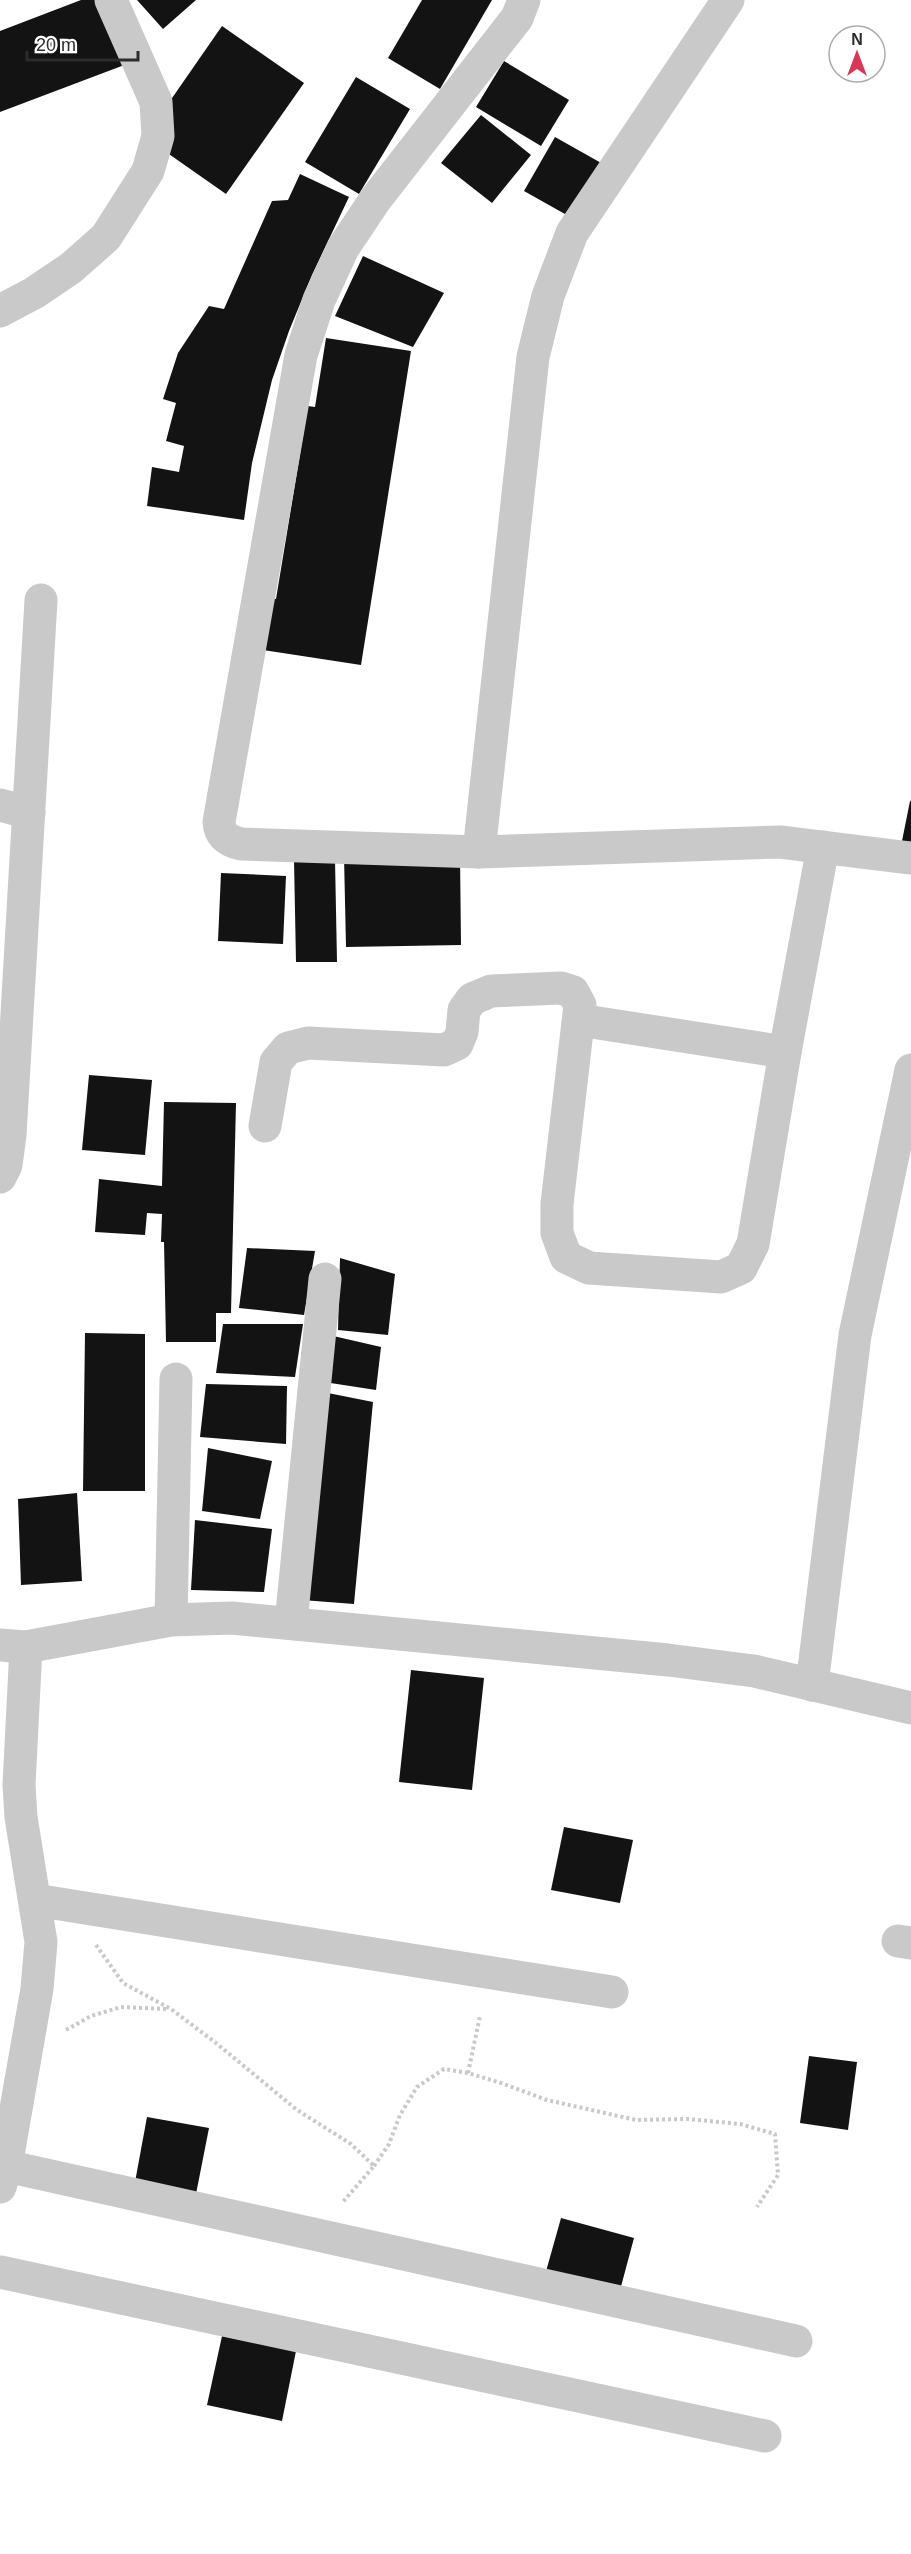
<svg xmlns="http://www.w3.org/2000/svg" width="911" height="2554" font-family="Arial,sans-serif">
<rect width="100%" height="100%" fill="#fff"/>
<g fill="#131313">
<polygon points="81,0 103,0 127,64 0,112 0,31"/>
<polygon points="137,0 196,0 163,29"/>
<polygon points="422,0 492,0 440,89 388,58"/>
<polygon points="222,26 304,83 226,194 166,152 170,101"/>
<polygon points="504,61 569,100 541,146 476,107"/>
<polygon points="356,77 410,109 359,194 305,162"/>
<polygon points="481,115 531,155 492,203 441,163"/>
<polygon points="555,137 603,164 572,218 524,191"/>
<polygon points="300,174 349,197 312,275 289,331 272,380 252,463 244,520 147,506 152,467 179,472 184,446 166,441 176,403 163,399 178,353 209,306 224,309 272,201 288,200"/>
<polygon points="363,256 444,293 413,347 335,316"/>
<polygon points="326,338 411,351 361,665 263,650 271,598 276,599 308,406 315,407"/>
<polygon points="910,801 911,801 911,842 902,841"/>
<polygon points="460,855 461,945 346,947 344,856"/>
<polygon points="294,860 335,860 337,962 296,962"/>
<polygon points="221,873 286,876 283,944 218,941"/>
<polygon points="89,1075 152,1080 145,1155 82,1150"/>
<polygon points="164,1102 236,1103 231,1313 216,1313 216,1342 166,1342 164,1242 161,1242 162,1214 147,1213 145,1235 95,1232 99,1179 162,1186"/>
<polygon points="247,1248 315,1251 304,1315 239,1308"/>
<polygon points="340,1258 395,1274 388,1335 338,1330"/>
<polygon points="223,1324 303,1324 295,1377 216,1373"/>
<polygon points="85,1333 145,1334 145,1491 83,1491"/>
<polygon points="329,1335 381,1347 376,1390 324,1382"/>
<polygon points="206,1384 287,1386 286,1444 200,1437"/>
<polygon points="323,1392 373,1402 354,1604 302,1600"/>
<polygon points="208,1448 272,1461 260,1519 202,1511"/>
<polygon points="77,1493 82,1581 21,1585 18,1499"/>
<polygon points="195,1520 272,1529 264,1592 191,1590"/>
<polygon points="411,1670 484,1678 472,1790 399,1782"/>
<polygon points="564,1827 633,1840 620,1903 551,1890"/>
<polygon points="809,2056 857,2062 848,2130 800,2123"/>
<polygon points="147,2117 209,2128 196,2194 135,2182"/>
<polygon points="561,2218 634,2238 619,2294 545,2275"/>
<polygon points="222,2336 296,2351 282,2421 207,2405"/>
</g>
<g fill="none" stroke-linecap="round" stroke-linejoin="round">
<g stroke="#c9c9c9" stroke-width="4" stroke-dasharray="3 3" stroke-linecap="butt">
<polyline points="96,1945 123,1983 171,2009 216,2043 297,2110 351,2144 374,2166 342,2203"/>
<polyline points="66,2030 91,2016 121,2007 168,2009"/>
<polyline points="468,2073 480,2016"/>
<polyline points="374,2166 389,2144 400,2115 417,2087 444,2069 468,2073 501,2083 547,2100 636,2120 688,2119 740,2124 775,2134 778,2175 757,2207"/>
</g>
<g stroke="#c9c9c9" stroke-width="33">
<path d="M524,0l-7,18 -142,182 -32,48 -24,52 -18,55 -82,467c1,14 9,19 22,22l238,8 301,-10 131,16"/>
<polyline points="0,311 34,293 71,268 106,237 148,171 158,136 156,102 111,0"/>
<polyline points="0,805 29,813"/>
<polyline points="479,852 533,357 548,296 572,233 728,0"/>
<polyline points="579,1020 785,1052"/>
<polyline points="265,1126 276,1062 288,1048 308,1043 444,1050 457,1044 462,1032 464,1010 472,999 491,991 561,988 573,992 580,1005 557,1204 557,1233 566,1257 589,1268 721,1277 741,1268 753,1244 785,1052 823,847"/>
<polyline points="0,1177 6,1165 10,1135 41,600"/>
<polyline points="171,1620 176,1379"/>
<polyline points="291,1623 325,1279"/>
<polyline points="0,1645 26,1647 171,1620 232,1618 668,1660 754,1671 911,1708"/>
<polyline points="812,1685 855,1335 911,1070"/>
<polyline points="35,1900 612,1992"/>
<polyline points="898,1941 911,1943"/>
<polyline points="6,2166 796,2341"/>
<polyline points="0,2187 6,2166 37,1989 41,1942 21,1817 19,1785 26,1647"/>
<polyline points="0,2272 765,2436"/>
</g>
</g>
<g transform="translate(857 54)"><circle r="28" fill="#ffffff" stroke="#ababab" stroke-width="1.5"/>
<path d="M0-4.5L10 22L0 15L-10 22Z" fill="#da3657"/>
<text y="-9" font-size="16" font-weight="bold" text-anchor="middle" fill="#2c2c2c">N</text>
</g>
<path d="M27 51v9h111v-9" fill="none" stroke="#2c2c2c" stroke-width="3"/>
<text x="36" y="51" font-size="18" fill="#2c2c2c" stroke="#ffffff" stroke-width="4.5" paint-order="stroke">20 m</text>
</svg>
